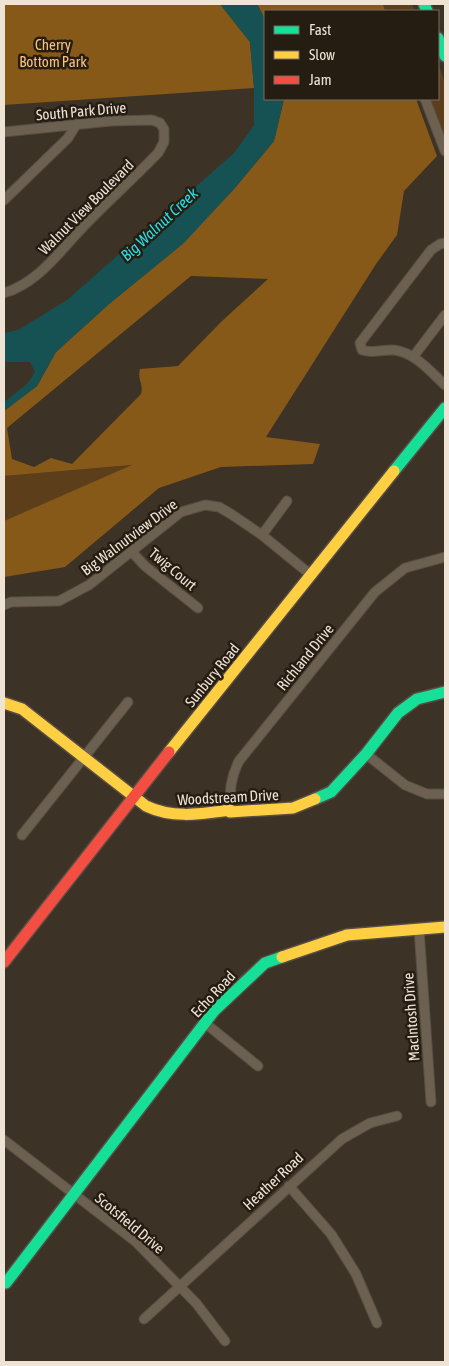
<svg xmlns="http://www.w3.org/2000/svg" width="449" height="1366" font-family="'Asap Condensed',sans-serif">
<rect width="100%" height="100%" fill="#3c3225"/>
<g fill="#5c3f1a">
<polygon points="383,4 412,4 415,11 385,11"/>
<polygon points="438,64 445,82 445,138 429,99 438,99"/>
<polygon points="134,465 4,521 4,476"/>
</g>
<g fill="#865918" fill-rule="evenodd">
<polygon points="4,4 220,4 250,42 254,88 4,105"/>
<polygon points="257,4 383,4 385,11 265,11 265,19"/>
<path d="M284,99h132l21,57 -33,35 -7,44 -21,29 -110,173 54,7 -7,20 -92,3 -62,21 -94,79 -61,10v-56l128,-56 -128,11v-65l33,-25 19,-34 53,-48 66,-54 59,-61 40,-48zM191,276l77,3 -46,42 -44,45 -38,3c-3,12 4,14 1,25l-69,70 -21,-6 -17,9 -22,-8 -5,-31z"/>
</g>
<polygon fill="#165254" points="220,4 257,4 265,19 265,99 284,99 274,141 234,189 184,243 109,304 56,352 37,386 4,411 4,402 27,384 35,372 30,362 4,362 4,333 18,330 67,300 234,153 254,125 254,88 250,42"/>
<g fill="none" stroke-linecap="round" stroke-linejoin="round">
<g stroke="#574d43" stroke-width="11">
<g id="street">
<polyline points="425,99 445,151"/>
<path d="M4,132l107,-11 41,-1 8,3 4,6v13l-6,11c-23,24 -48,46 -71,70 -25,25 -48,60 -83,70"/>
<polyline points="4,200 68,138 76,125"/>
<path d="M445,243l-5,1 -9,6 -71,93 2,7c10,4 21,-1 32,0 20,2 37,22 51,35"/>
<polyline points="413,357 445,315"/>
<polyline points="262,535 287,501"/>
<polyline points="131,551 145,566 198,608"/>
<polyline points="4,605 11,602 59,601 89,585 181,512 205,505 219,507 231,514 262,535 311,575"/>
<polyline points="366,754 405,785 427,794 445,794"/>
<path d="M230,810c0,-19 0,-31 9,-49l136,-169 30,-24 40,-11"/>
<polyline points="22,835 128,702"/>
<polyline points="419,929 431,1102"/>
<polyline points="205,1023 258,1066"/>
<polyline points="4,1140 136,1242 196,1303 225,1341"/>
<polyline points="289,1186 331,1234 356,1274 377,1323"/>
<polyline points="144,1319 342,1139 370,1123 397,1116"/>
</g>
</g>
<g stroke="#574d43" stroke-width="14">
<g id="fast">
<polyline points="424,4 427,11"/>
<polyline points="438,38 445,56"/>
<polyline points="394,471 445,408"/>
<polyline points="315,799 331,792 366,754 398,713 417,699 445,692"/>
<polyline points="6,1283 214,1011 265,963 282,957"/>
</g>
</g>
<g stroke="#574d43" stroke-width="14">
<g id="slow">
<path d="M4,703l18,6 124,97c27,13 55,8 84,4v2l63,-4 22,-9"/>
<polyline points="169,752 394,471"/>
<polyline points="282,957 347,935 445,927"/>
</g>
</g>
<g stroke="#574d43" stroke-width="14">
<polyline id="jam" points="4,962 169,752"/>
</g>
<use href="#street" stroke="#6c6051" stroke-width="9"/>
<use href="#fast" stroke="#16e098" stroke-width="11"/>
<use href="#slow" stroke="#ffcf43" stroke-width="11"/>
<use href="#jam" stroke="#f24e42" stroke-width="11"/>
</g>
<g text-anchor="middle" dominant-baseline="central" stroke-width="5" stroke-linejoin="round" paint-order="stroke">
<g font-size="15" fill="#fac07c" stroke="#261d12">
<text x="53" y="44">Cherry<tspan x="53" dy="17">Bottom Park</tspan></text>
</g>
<g font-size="15" fill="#efe3d5" stroke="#261d12">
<text transform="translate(81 111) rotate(-5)">South Park Drive</text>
<text transform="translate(86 207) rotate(-45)">Walnut View Boulevard</text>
<text transform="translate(129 537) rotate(-37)">Big Walnutview Drive</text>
<text transform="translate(173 569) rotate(40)">Twig Court</text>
<text transform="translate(305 657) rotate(-51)">Richland Drive</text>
<text transform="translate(212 675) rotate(-51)">Sunbury Road</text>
<text transform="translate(228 797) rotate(-3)">Woodstream Drive</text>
<text transform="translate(213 994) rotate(-47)">Echo Road</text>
<text transform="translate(411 1017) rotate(-94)">MacIntosh Drive</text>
<text transform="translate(273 1181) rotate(-43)">Heather Road</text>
<text transform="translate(130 1223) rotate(40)">Scotsfield Drive</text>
</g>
<g font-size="16" font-style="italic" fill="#23e0e9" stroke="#261d12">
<text transform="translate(159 224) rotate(-43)">Big Walnut Creek</text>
</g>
</g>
<rect width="449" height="1366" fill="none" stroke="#efe3d5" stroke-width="10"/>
<rect x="264" y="10" width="175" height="90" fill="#261d12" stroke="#766c60"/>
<rect x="274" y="26" width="25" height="8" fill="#16e098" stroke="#766c60"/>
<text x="309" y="35" font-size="15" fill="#efe3d5">Fast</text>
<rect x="274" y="51" width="25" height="8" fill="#ffcf43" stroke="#766c60"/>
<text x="309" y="60" font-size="15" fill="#efe3d5">Slow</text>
<rect x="274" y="76" width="25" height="8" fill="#f24e42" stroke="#766c60"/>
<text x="309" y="85" font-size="15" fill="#efe3d5">Jam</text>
</svg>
